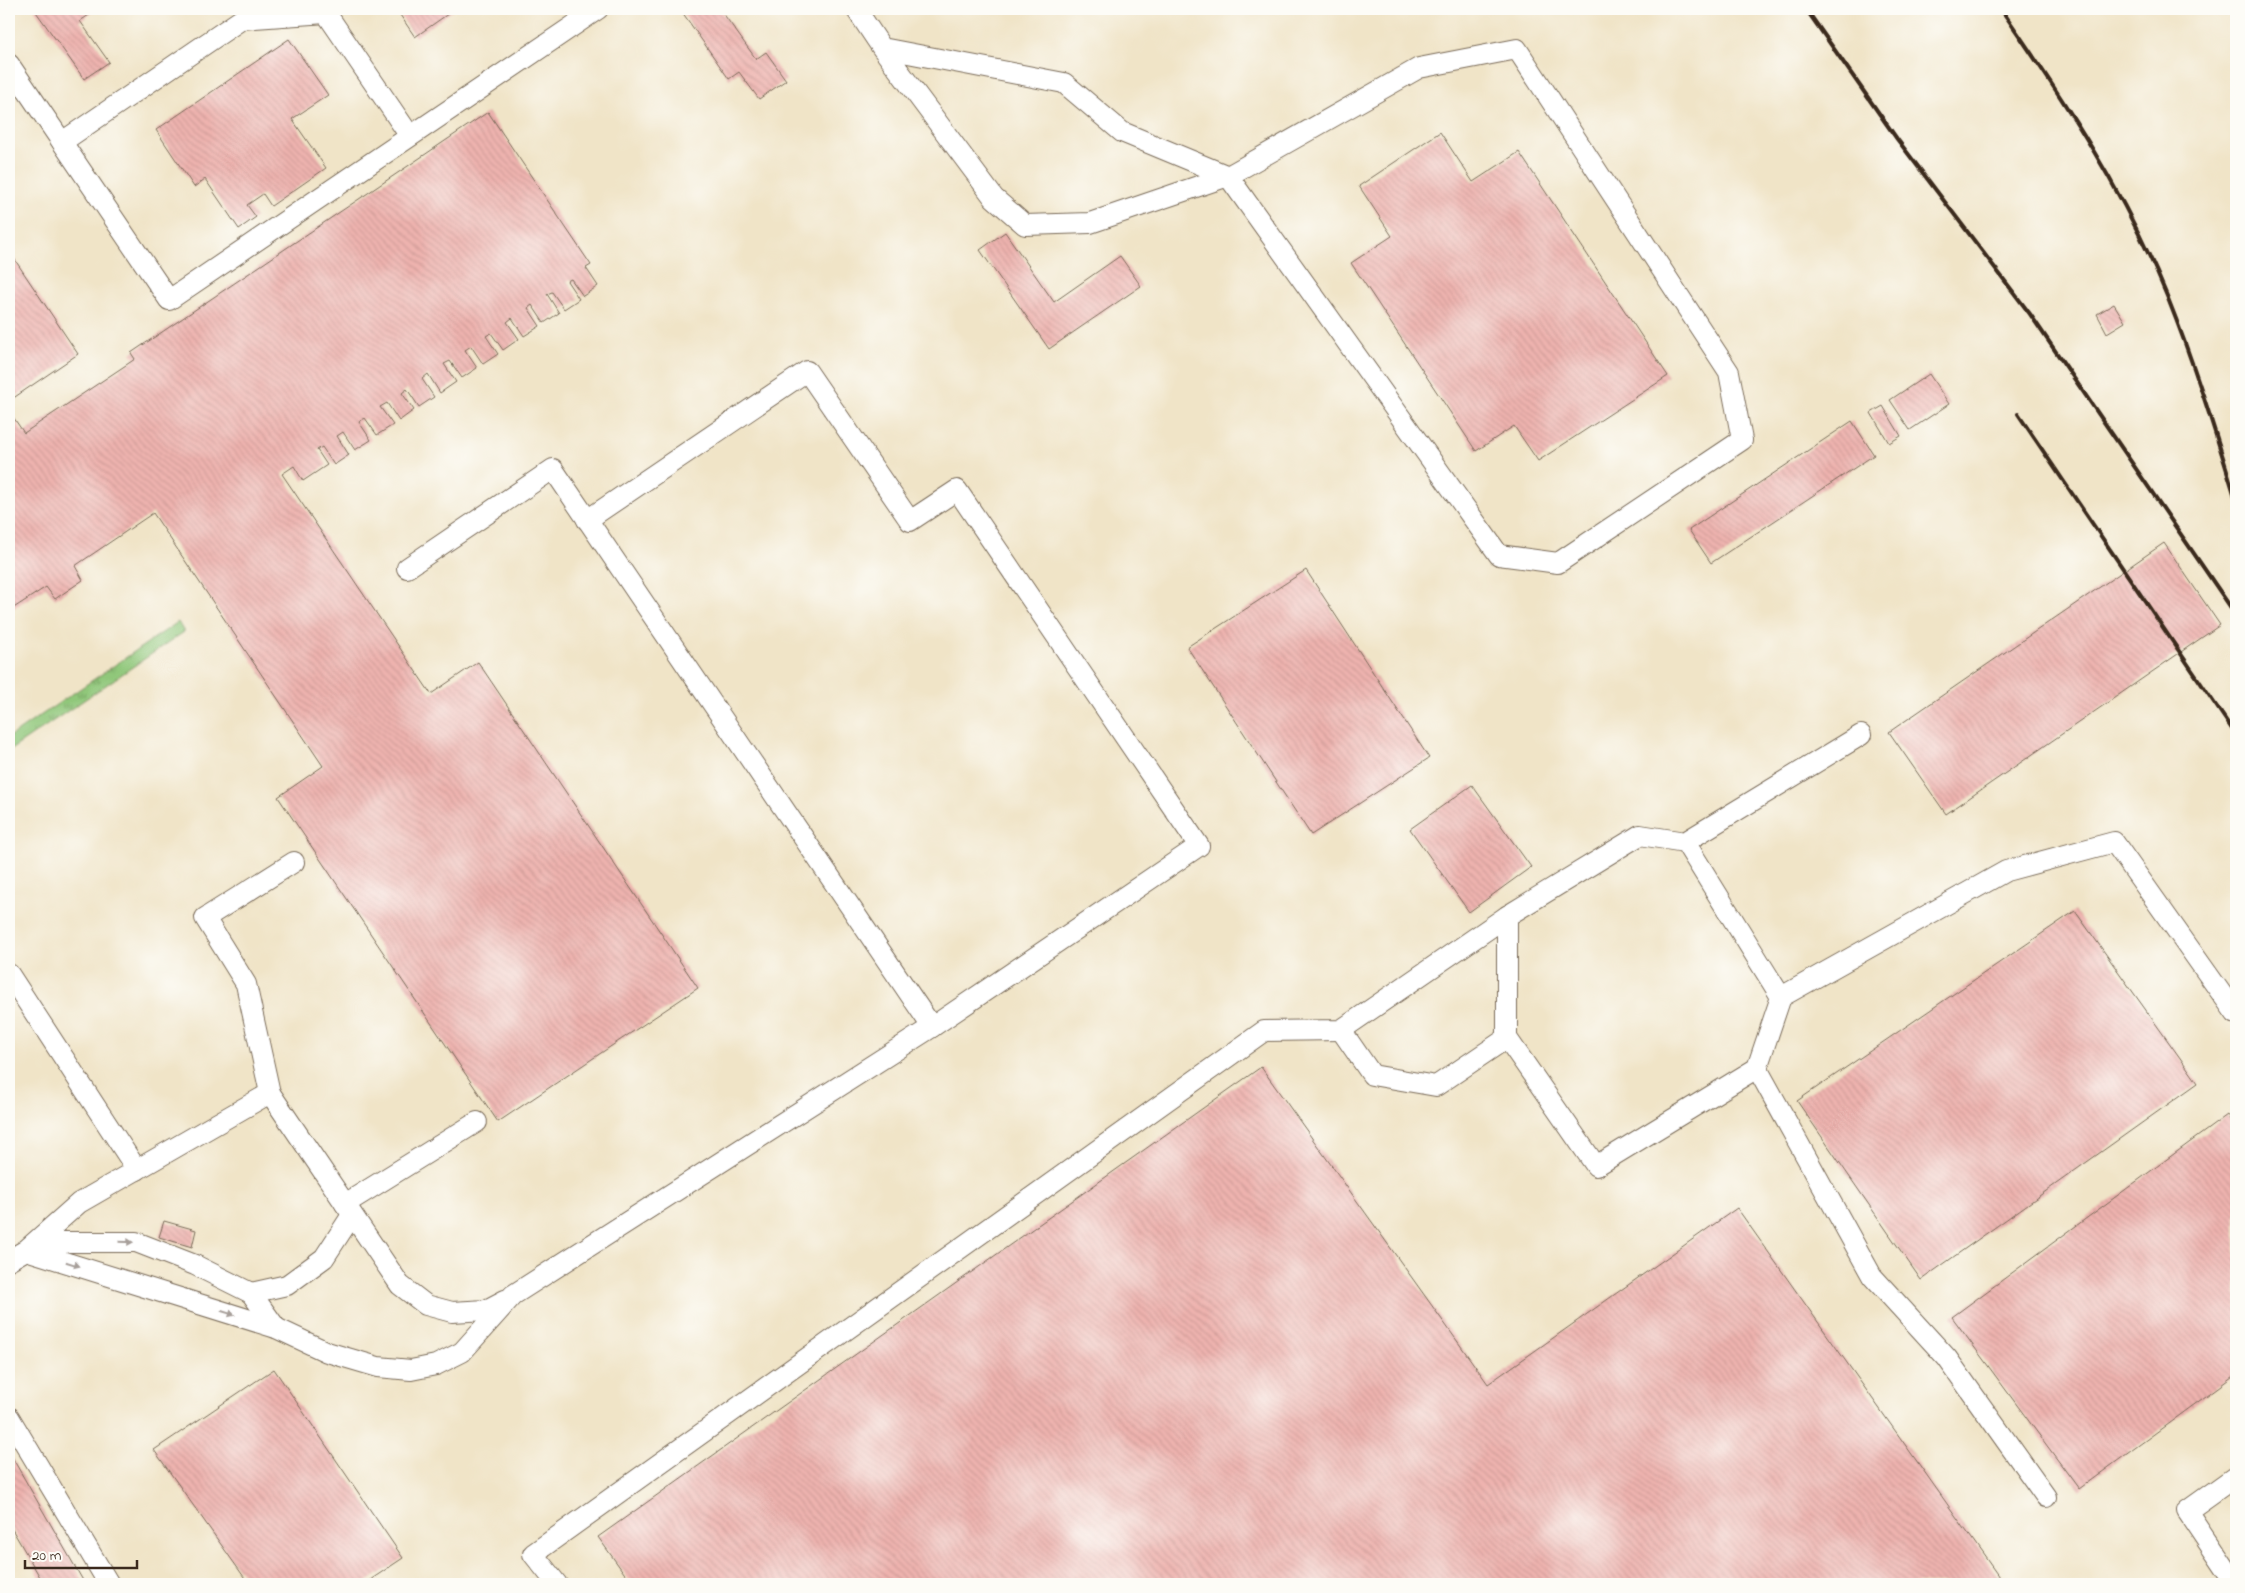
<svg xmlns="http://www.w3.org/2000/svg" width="2245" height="1593" font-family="'Indie Flower',sans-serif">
<defs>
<pattern id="grass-tufts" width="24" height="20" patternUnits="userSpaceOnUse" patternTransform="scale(1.25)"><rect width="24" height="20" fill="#90c77a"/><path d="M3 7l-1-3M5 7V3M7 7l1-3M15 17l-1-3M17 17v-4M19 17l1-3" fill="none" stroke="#77a263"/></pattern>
<pattern id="building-back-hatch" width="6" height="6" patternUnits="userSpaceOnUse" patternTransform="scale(1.25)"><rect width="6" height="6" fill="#eeb3af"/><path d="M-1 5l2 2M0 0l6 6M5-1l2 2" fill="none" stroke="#cd9a96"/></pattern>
</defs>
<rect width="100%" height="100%" fill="#fdfcf7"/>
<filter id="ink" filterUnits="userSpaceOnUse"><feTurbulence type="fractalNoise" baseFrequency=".02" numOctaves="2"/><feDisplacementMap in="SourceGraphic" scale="10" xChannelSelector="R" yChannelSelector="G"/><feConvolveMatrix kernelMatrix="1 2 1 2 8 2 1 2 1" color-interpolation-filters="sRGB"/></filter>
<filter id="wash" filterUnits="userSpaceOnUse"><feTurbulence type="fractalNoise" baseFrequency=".0096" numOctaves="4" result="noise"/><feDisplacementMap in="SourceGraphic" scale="20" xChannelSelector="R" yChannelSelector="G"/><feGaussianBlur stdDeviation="1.12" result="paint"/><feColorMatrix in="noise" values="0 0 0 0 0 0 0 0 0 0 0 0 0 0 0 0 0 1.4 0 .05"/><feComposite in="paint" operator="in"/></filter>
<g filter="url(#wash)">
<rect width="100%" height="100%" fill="#f0e4c7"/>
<polygon fill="url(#grass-tufts)" stroke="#66784c" points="178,622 184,632 9,751 9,737"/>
<g id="blocks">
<g fill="url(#building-back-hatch)">
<polygon points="34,9 98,9 80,21 109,62 84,79"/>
<polygon points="396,9 455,9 415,37"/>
<polygon points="680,9 720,9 756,59 766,52 786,80 759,99 739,72 729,79"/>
<polygon points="289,39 328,95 292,119 326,168 271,206 263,194 247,205 256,217 239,229 205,179 194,187 156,130"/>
<polygon points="488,112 591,265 586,268 598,286 583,296 571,279 567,281 579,299 564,309 552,292 547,294 559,313 544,323 532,305 528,308 540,326 524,336 512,318 507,322 519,339 503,350 491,333 486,336 498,354 483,364 471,346 465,350 477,368 462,378 450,361 444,364 456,382 440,393 428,374 422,379 434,397 419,407 407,389 402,393 414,410 399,421 387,403 380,407 393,425 377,435 365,418 359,422 371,440 355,450 343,432 337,436 349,455 334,465 322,447 317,450 327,465 303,481 294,466 282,474 431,694 478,662 698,988 498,1122 278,797 323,766 153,513 75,566 83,580 55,599 46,587 9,611 9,411 24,433 135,359 131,353"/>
<polygon points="1440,132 1473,182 1519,152 1668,376 1538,461 1514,426 1476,451 1351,263 1392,236 1359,186"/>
<polygon points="1005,232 1054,302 1120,256 1141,286 1049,349 980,250"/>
<polygon points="9,251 78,354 9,401"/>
<polygon points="2114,304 2125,322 2107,333 2097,314"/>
<polygon points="1929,374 1949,404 1910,430 1890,400"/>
<polygon points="1883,406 1901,436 1889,443 1871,413"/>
<polygon points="1852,421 1874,455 1711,563 1689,530"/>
<polygon points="2164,543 2220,625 1946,814 1889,732"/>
<polygon points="1306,570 1429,758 1311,835 1187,647"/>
<polygon points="1472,785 1531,867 1469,912 1410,829"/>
<polygon points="2075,911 2198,1083 1921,1280 1797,1101"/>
<polygon points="1261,1067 1488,1384 1737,1208 2004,1584 632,1584 598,1537"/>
<polygon points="2227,1115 2236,1128 2236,1374 2079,1489 1952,1317"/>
<polygon points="164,1221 196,1230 192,1247 159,1237"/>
<polygon points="274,1369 403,1558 364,1584 249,1584 154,1450"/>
<polygon points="9,1452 85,1584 44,1584 9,1524"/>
</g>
</g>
</g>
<g filter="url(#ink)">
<use href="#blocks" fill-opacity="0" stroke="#7a6b59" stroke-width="1"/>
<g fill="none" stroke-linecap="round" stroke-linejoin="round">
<g stroke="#7a6b59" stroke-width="22">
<g id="service">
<polyline points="327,9 326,13 410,136"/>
<polyline points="856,9 882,48 1064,83 1122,132 1228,176 1499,555 1558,563 1742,440 1729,372 1517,49 1419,68 1228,176 1090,223 1025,225 994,198 882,48"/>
<polyline points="9,64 169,300 598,9"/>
<polyline points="62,142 242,19 326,13"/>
<polyline points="407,568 553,469 932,1027"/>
<polyline points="1685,842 1861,735"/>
<polyline points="9,974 137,1170"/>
<polyline points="1341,1030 1372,1075 1436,1086 1507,1038 1596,1166 1757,1068 1781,997"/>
<polyline points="1507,1038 1507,916"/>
<polyline points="1757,1068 1872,1276 1947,1358 2046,1497"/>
<polyline points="270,1093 246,984 205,918 294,862"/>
<polyline points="345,1204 477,1122"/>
<polyline points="30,1248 50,1242 136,1242 195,1265 251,1293 276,1328"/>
<polyline points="26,1250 276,1328 327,1352 378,1367 411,1370 436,1365 462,1352 513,1295 932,1027 1199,846 957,490 910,521 807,371 587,520"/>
<polyline points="9,1260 26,1250 79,1203 270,1093 400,1285 426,1305 452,1312 486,1310 505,1300"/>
<polyline points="251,1293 287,1285 324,1258 352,1215"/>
<polyline points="9,1417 109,1584"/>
<polyline points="2236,1476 2187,1511 2236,1584"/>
<polyline points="557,1584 533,1554 1264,1031 1341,1030 1507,916 1640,835 1685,842 1781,997 2006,871 2114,842 2236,1014"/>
</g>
</g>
<use href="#service" stroke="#fff" stroke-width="20"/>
<g stroke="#3b2a1e" stroke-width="4">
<polyline points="1806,9 1897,139 2030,314 2236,615"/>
<path d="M2001,9c63,91 124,184 166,287 27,67 48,135 69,204"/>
<polyline points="2018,414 2236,735"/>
</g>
</g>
<defs><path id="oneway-solid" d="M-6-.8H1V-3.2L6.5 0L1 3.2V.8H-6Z" transform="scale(1.25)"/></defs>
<g fill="#a79f9a">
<use href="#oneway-solid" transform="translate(126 1242) rotate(1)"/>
<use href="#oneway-solid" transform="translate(73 1264) rotate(17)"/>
<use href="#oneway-solid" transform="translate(228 1313) rotate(17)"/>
</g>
</g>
<rect width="2245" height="1593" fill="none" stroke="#fdfcf7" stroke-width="30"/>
<path d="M25 1560v8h112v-8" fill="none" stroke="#3b2a1e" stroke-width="2.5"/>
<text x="32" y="1560" font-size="15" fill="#3b2a1e" stroke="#fdfcf7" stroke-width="4" paint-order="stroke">20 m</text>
</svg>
